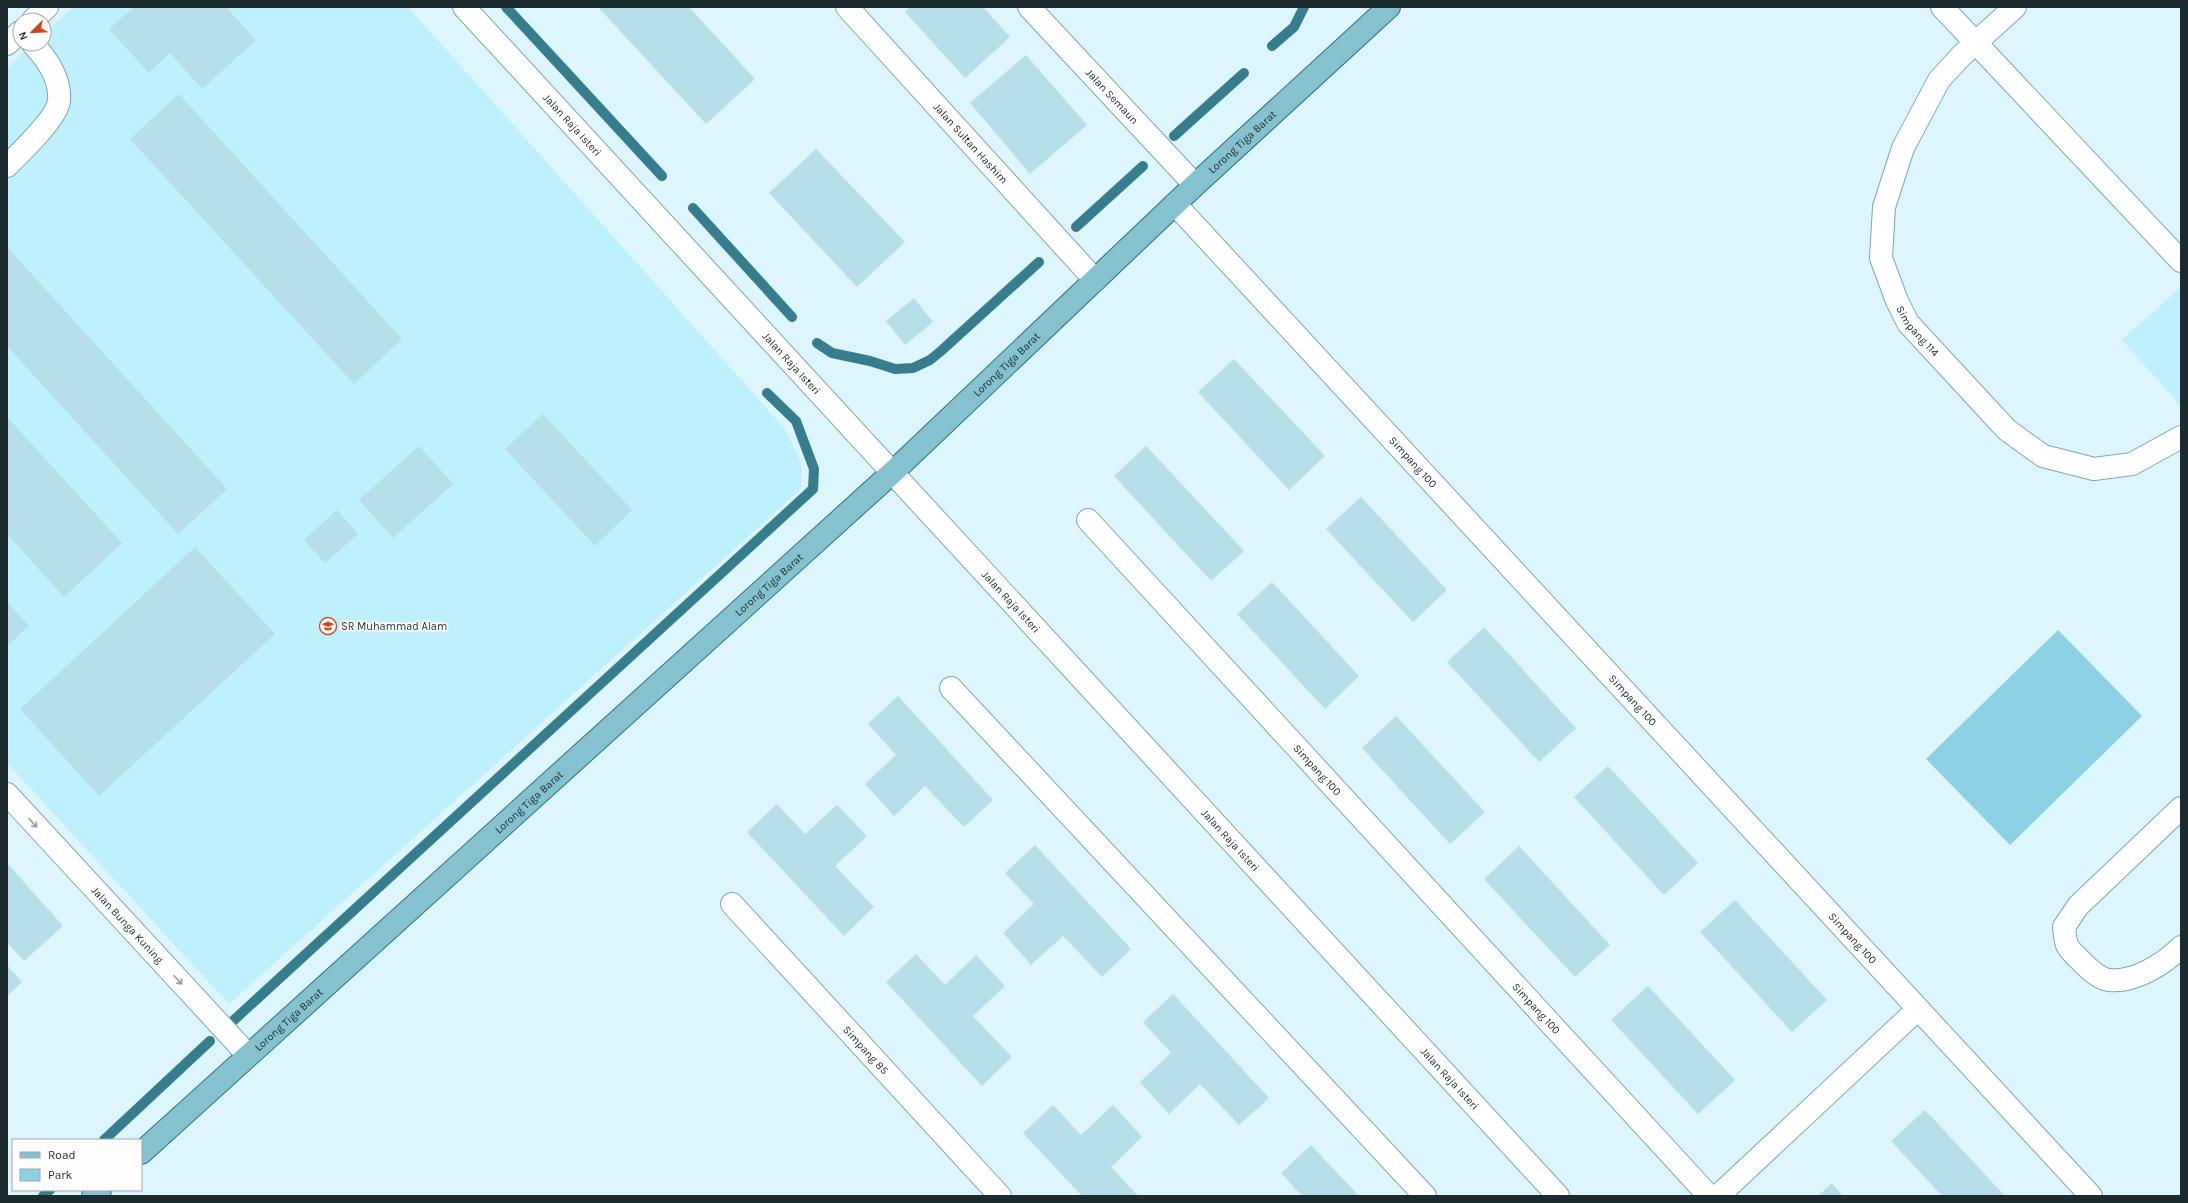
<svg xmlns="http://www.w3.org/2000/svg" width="2188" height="1203" font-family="Karla,sans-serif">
<rect width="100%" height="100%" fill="#ddf5fc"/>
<g fill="#bef0fe">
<polygon points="73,7 408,7 785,429 801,463 801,489 229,1004 7,763 7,68 33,44 44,44 44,34"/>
<polygon points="2181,287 2181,406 2122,340"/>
</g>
<polygon fill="#8dd1e4" points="2058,630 2142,716 2010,845 1926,759"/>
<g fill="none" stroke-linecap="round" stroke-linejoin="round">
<g stroke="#367d8e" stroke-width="10">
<polyline points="506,7 662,176"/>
<polyline points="1272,46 1294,27 1304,7"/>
<polyline points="1174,136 1244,73"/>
<polyline points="693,208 792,317"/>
<polyline points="1076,227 1143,166"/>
<polyline points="817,343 832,353 870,361 895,369 913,368 930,360 941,351 1039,262"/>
<polyline points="234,1020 813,489 814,469 796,421 767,393"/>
<polyline points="104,1140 210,1041"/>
<polyline points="43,1196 50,1190"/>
</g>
</g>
<g fill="#b7dfea">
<polygon points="134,7 226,7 256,40 202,89 170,53 149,73 109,29"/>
<polygon points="598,7 689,7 755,79 706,124"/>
<polygon points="910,7 983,7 1010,37 965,78 905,12"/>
<polygon points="1026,55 1087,125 1030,174 970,103"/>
<polygon points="179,94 402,339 354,384 130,139"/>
<polygon points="816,149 905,242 857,287 769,193"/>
<polygon points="7,247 227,489 178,534 7,346"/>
<polygon points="914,298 933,322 905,345 886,321"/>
<polygon points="1234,359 1325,456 1289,490 1198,392"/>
<polygon points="543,414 632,510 595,546 505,449"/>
<polygon points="7,417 122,543 64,597 7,534"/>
<polygon points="419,446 453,484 393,538 359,500"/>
<polygon points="1146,446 1244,551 1211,581 1114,476"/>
<polygon points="1361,497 1447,590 1413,622 1326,529"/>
<polygon points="337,510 358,534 325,563 304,540"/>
<polygon points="195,547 275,634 99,796 20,709"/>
<polygon points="1272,582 1359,676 1325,709 1237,614"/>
<polygon points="7,602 29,626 7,646"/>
<polygon points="1484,627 1576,728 1539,762 1447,662"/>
<polygon points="898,696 993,800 964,827 925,786 894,816 865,784 896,755 868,724"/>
<polygon points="1396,716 1485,812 1450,844 1362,748"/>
<polygon points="1608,766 1698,863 1664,895 1574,797"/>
<polygon points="777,804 805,834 837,805 867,836 835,866 874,907 844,936 747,832"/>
<polygon points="1035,845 1131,949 1102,977 1063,936 1031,965 1003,933 1034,904 1005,873"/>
<polygon points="1519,846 1610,945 1575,977 1484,879"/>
<polygon points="7,863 63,926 24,961 7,942"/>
<polygon points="1735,900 1827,1000 1792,1032 1700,932"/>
<polygon points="916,954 945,985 976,955 1005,986 973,1016 1012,1057 982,1086 886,982"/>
<polygon points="7,965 22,982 7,996"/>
<polygon points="1648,986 1735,1080 1698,1114 1611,1020"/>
<polygon points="1173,994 1269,1098 1239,1125 1200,1084 1169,1114 1140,1082 1171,1053 1143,1022"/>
<polygon points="1053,1105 1081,1135 1113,1105 1142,1137 1111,1167 1138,1196 1082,1196 1023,1133"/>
<polygon points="1925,1110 2005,1196 1942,1196 1891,1141"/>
<polygon points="1311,1145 1359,1196 1302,1196 1281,1173"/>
<polygon points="1832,1183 1843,1196 1818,1196"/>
</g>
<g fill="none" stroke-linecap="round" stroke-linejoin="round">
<g stroke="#80a7b2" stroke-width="24">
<g id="minor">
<path id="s1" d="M464,7l1094,1189"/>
<path id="s2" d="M847,7l248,273"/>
<path id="s3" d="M1029,7l166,178"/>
<polyline points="1942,7 2181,261"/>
<path id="s4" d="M2015,7l-54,49 -22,24 -36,68 -19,59 -3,51 16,43 11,22 99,107 36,26 51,13 38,-5 49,-27"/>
<polyline points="33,20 47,7"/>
<polyline points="7,44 20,32"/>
<path d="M7,166c13,-13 50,-48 52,-65 2,-22 -12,-42 -26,-57"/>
<path id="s5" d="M1175,204l916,992"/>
<path id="s6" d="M1088,520l621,676"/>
<polyline points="951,688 1425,1196"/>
<path id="s7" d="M7,794l241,261"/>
<path d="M2181,808l-103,98 -14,21c2,21 2,19 17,34 7,7 18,18 28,19 25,3 55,-16 72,-33"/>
<path id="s8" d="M732,904l268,292"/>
<polyline points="1718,1196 1918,1009"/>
</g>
</g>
<g stroke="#2b7182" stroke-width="24">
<g id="major">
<path id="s9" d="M141,1153l752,-681 302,-287 194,-178"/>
<polyline points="93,1196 100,1190"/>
</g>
</g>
<use href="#minor" stroke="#fff" stroke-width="22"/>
<use href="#major" stroke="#85c1cf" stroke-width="22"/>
</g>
<defs><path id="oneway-shaft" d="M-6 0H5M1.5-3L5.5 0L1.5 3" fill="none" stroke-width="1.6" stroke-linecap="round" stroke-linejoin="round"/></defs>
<g stroke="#98a0a1">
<use href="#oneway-shaft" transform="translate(33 823) rotate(47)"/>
<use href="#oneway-shaft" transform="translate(178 980) rotate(47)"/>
</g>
<defs>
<g id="school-ring" transform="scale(0.9)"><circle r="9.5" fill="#fdfdfd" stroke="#ce4619" stroke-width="1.5"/><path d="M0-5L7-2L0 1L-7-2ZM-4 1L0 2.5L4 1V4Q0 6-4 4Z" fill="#ce4619"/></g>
</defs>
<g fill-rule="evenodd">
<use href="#school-ring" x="328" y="626"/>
</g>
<g text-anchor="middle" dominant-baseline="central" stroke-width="3.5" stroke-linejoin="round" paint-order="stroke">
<g font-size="11" fill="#1b2b2f" stroke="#fdfdfd">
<text stroke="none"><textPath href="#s3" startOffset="122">Jalan Semaun</textPath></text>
<text stroke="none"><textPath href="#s1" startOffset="160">Jalan Raja Isteri</textPath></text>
<text stroke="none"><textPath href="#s9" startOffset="1495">Lorong Tiga Barat</textPath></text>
<text stroke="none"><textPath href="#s2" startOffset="184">Jalan Sultan Hashim</textPath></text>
<text stroke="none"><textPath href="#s4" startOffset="378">Simpang 114</textPath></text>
<text stroke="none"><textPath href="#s1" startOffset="484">Jalan Raja Isteri</textPath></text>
<text stroke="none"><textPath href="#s9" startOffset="1171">Lorong Tiga Barat</textPath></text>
<text stroke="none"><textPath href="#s5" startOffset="351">Simpang 100</textPath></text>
<text stroke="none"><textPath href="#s9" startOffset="847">Lorong Tiga Barat</textPath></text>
<text stroke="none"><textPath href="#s1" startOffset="808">Jalan Raja Isteri</textPath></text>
<text stroke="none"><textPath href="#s5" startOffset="675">Simpang 100</textPath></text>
<text stroke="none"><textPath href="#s6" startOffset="339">Simpang 100</textPath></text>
<text stroke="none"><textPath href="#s9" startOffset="523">Lorong Tiga Barat</textPath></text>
<text stroke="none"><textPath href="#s1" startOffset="1132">Jalan Raja Isteri</textPath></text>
<text stroke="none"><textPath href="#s7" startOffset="178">Jalan Bunga Kuning</textPath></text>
<text stroke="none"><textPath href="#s5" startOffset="999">Simpang 100</textPath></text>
<text stroke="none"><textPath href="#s6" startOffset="663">Simpang 100</textPath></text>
<text stroke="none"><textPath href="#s9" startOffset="199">Lorong Tiga Barat</textPath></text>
<text stroke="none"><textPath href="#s8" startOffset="198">Simpang 85</textPath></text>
<text stroke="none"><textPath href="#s1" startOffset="1456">Jalan Raja Isteri</textPath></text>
</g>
<g font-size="11" fill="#1b2b2f" stroke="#fdfdfd" text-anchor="start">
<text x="341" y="626">SR Muhammad Alam</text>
</g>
</g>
<rect width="2188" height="1203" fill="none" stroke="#1b2b2f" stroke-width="16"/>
<rect x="12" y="1139" width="130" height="52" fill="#fdfdfd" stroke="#a3a9ab"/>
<rect x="20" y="1152" width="20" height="6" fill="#85c1cf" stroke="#a3a9ab"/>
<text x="48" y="1159" font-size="12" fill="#1b2b2f">Road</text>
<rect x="20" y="1169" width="20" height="12" fill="#8dd1e4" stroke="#a3a9ab"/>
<text x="48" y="1179" font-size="12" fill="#1b2b2f">Park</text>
<g transform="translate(32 32) rotate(246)"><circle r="19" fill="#fdfdfd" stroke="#a3a9ab"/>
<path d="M0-3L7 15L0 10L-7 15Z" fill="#ce4619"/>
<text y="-6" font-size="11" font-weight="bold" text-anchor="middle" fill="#1b2b2f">N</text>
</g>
</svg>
